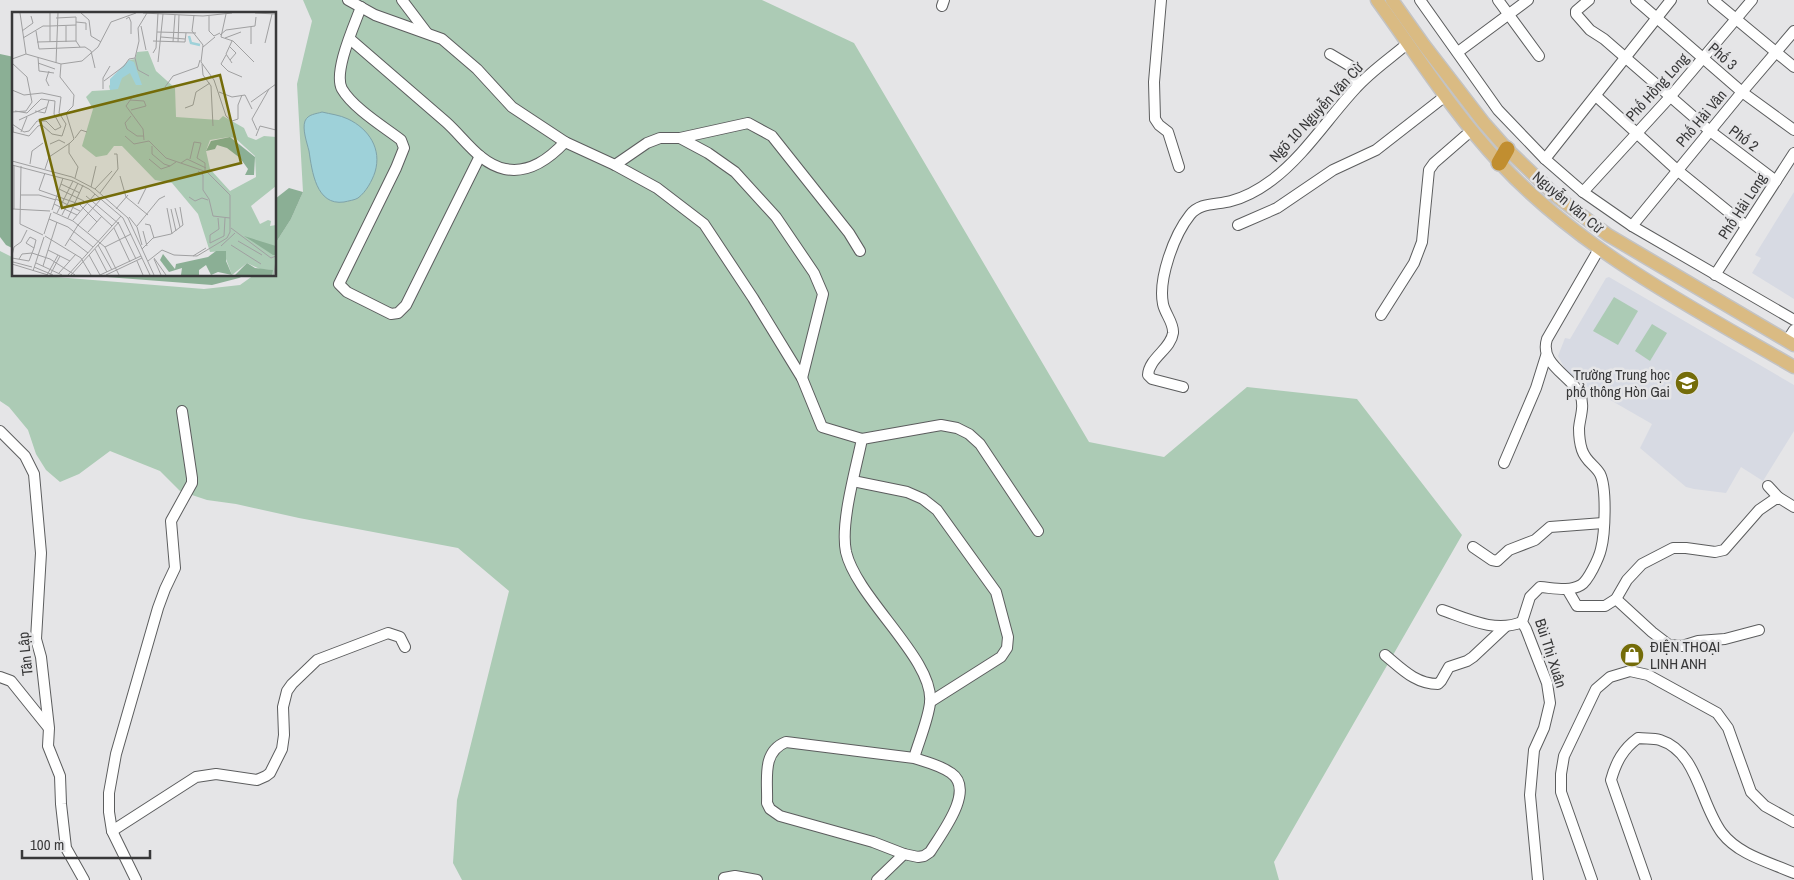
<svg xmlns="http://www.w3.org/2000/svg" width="1794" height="880" font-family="'Archivo Narrow',sans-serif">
<rect width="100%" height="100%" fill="#e5e5e7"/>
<g fill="#d7dae3">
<polygon points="1794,192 1794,299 1752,273 1761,258 1755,255"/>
<polygon points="1609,277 1794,385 1794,431 1763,481 1741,467 1726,493 1694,489 1686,487 1640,448 1652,424 1579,382 1565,369 1558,356 1565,338 1570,339 1606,278"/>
</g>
<g fill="#accbb5">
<polygon points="303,0 762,0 854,43 1089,442 1164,457 1247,387 1357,399 1462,535 1274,862 1279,880 462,880 453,863 457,800 509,591 458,548 299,518 236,504 207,500 180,491 160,471 110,451 79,474 60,482 46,470 36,454 28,430 9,407 0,401 0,251 14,258 14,275 51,275 56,277 204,289 240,285 254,275 275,275 275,244 291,219 303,192 297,84 312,21"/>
<polygon points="1614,297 1638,311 1618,345 1593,331"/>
<polygon points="1652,324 1667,333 1650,361 1635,351"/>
</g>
<g fill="#8baf95">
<polygon points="0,54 14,57 14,249 6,245 0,237"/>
<polygon points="289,188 303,192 291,219 275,244 275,199"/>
<polygon points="80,275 245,275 239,278 212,285"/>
</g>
<path fill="#9ed1d9" stroke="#7fa3a9" d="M322,112c8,2 18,3 26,7 21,10 34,30 27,53 -3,9 -9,20 -17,26 -3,2 -10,3 -14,4 -28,4 -32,-31 -35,-51 -2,-8 -7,-22 -4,-30 3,-7 11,-7 17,-9z"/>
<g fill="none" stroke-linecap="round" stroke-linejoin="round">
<g stroke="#5c5d5e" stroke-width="12">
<g id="minor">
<polyline points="348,0 375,15 442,39 477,69 512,107 565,142 615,165 657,188 704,224 753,298 802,378 822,427 862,439 941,425 957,428 969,434 980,444 1038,531"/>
<polyline points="402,0 427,33"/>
<polyline points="1161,0 1154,82 1155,119 1159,125 1168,132 1179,167"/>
<polyline points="1420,0 1498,110 1545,159 1583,192 1632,226 1794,320"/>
<polyline points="1498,0 1539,56"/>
<polyline points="1589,0 1576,11 1576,14 1590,30 1604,39 1710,131 1776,181"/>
<polyline points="1636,0 1742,92 1794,130"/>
<polyline points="1713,0 1794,67"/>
<polyline points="942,6 944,0"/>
<path d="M361,7c-7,19 -28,65 -19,82 11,19 42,38 59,51l3,8 -8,20 -57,116 8,8 44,22 7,-1 8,-8 74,-149"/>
<path d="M350,39c32,28 64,55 96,83 18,16 34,42 59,47 25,5 45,-11 60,-27"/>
<polyline points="1458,52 1528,0"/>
<polyline points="1330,54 1352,67 1357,86"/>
<polyline points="1596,96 1677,170 1746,226"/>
<polyline points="680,138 748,123 772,136 849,233 860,251"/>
<polyline points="1545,159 1671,0"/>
<polyline points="615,165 647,143 660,138 680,138 708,153 735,172 776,217 814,273 823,294 802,378"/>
<polyline points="1583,192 1670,97 1752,0"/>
<polyline points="1238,225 1277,208 1333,170 1376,150 1444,97"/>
<polyline points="1632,226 1742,92 1794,31"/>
<polyline points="1715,275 1794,153"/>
<polyline points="1381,315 1414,263 1422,242 1429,170 1434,163 1472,130"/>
<polyline points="1787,341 1794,330"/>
<path d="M1183,387l-31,-8 -4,-4c1,-17 23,-26 25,-42 1,-10 -8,-19 -10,-29 -5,-25 11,-69 27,-89 10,-13 27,-10 41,-14 15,-4 29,-12 41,-21 33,-25 56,-62 84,-92 15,-17 35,-30 52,-45"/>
<polyline points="0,431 25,456 34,474 41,553 36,639 41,657 49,728 48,746 60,776 61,804 66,848 84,880"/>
<path d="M862,439c-6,30 -22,84 -16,113 11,47 89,108 84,151 -2,17 -11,38 -16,55 12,4 26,7 37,15 25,17 -10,61 -21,79l-6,4 -6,1 -14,-3 -31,-12 -93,-26 -10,-7 -3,-6c1,-23 -6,-51 19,-61l128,16"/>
<polyline points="1504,463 1536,388 1546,356"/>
<polyline points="853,481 907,492 923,499 937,510 996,592 1008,637 1007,648 1001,657 930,702"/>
<polyline points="1768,486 1778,497"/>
<polyline points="1473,547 1492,560 1497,561 1509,550 1535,540 1550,527 1603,523"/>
<polyline points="1567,589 1577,606 1605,606 1616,599 1627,580 1642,564 1673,548 1686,548 1715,552 1724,550 1759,510 1778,497 1794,507"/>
<polyline points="1616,599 1652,632 1669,645 1682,646 1698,641 1725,639 1759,630"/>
<path d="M1442,610c26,9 53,23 80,12"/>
<path d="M1385,655c16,13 30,29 53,29l3,-3 8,-14 18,-6 6,-4 32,-30"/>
<polyline points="0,677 11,681 48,727"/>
<polyline points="112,831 196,777 216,774 257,780 266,776 270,773 282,749 284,735 283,707 287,691 292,684 317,660 388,633 400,637 405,647"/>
<polyline points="724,878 735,876 757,880"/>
<polyline points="136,880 112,831 109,812 109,793 116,754 158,608 165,589 175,568 171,521 192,483 192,478 182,411"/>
<polyline points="877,880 904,854"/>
<path d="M1538,880l-8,-85 4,-45 10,-22 6,-25 -3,-20 -21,-54 -4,-7 8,-25 10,-10c14,1 29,5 41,-2 7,-4 18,-27 20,-36 4,-15 6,-61 -1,-75 -5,-9 -14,-12 -18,-24 -2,-6 -3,-16 -3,-22 1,-11 6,-22 1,-34 -10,-19 -41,-30 -33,-55l52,-90"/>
<polyline points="1592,880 1561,792 1561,774 1564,756 1596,689 1610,677 1630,671 1648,675 1717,713 1728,728 1751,792 1765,806 1794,822"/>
<path d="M1646,880l-35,-100c5,-18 12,-31 27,-42 7,1 15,0 22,2 38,12 40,64 62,93 17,22 47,29 72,40"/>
</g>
</g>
<g stroke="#c3c3c4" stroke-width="15">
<g id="major">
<path d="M1377,0c40,55 76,113 123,163 82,88 191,144 294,204"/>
<polyline points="1392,0 1424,45 1484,123 1507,149 1556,196 1608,235 1794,345"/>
</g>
</g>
<g stroke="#c3c3c4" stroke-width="18">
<polyline id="highway" points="1499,163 1507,149"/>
</g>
<use href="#minor" stroke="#fff" stroke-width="10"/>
<use href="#major" stroke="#dabb83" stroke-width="12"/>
<use href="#highway" stroke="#c18e30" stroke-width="15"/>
</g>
<defs>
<g id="school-disc" transform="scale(1.25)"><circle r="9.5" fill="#746c09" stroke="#e5e5e7"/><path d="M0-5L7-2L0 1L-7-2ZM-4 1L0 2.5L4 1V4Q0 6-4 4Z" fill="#fff"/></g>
<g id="shop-disc" transform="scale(1.25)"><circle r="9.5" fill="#746c09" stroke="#e5e5e7"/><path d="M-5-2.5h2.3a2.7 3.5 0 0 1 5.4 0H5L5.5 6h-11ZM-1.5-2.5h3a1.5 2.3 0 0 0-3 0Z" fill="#fff"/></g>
</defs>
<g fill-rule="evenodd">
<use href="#school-disc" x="1687" y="383"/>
<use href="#shop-disc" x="1632" y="655"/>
</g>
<g text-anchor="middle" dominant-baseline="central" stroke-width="5" stroke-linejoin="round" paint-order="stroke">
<g font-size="15" fill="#383839" stroke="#e5e5e7">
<text transform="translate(1723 56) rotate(41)">Phố 3</text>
<text transform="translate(1657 87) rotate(-48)">Phố Hồng Long</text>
<text transform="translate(1316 112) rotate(-47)">Ngõ 10 Nguyễn Văn Cừ</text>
<text transform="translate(1701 118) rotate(-50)">Phố Hải Vân</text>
<text transform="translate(1744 138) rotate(37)">Phố 2</text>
<text transform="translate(1568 202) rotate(40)">Nguyễn Văn Cừ</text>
<text transform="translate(1742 206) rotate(-57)">Phố Hải Long</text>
<text transform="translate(1551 653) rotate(72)">Bùi Thị Xuân</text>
<text transform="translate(25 654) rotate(-96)">Tân Lập</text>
</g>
<g font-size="15" fill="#383839" stroke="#e5e5e7" text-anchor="end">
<text x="1670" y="374">Trường Trung học<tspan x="1670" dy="17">phổ thông Hòn Gai</tspan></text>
<text x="1650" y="646" text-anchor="start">ĐIỆN THOẠI<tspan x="1650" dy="17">LINH ANH</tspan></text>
</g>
</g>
<g transform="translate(12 12)">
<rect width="264" height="264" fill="#e5e5e7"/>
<path d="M136,39l8,20 19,17 1,29 43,3 4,-4 21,12 4,9 8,3 8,-4 12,1v49l-25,20 9,18 8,-4 3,1 -1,5 6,-1v50h-4v-5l-12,-1 -13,-6 -15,12 -9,-24 -13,1 -12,-38 -26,-31 -17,-3 -33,-34h-8l-7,9 -11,2 -14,-11 11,-37 -7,-12 6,-6 18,-1 -1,-4 20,-26 6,-1 2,-7zM217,125l6,1 20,18 1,21 -26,14 -20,-22 -4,-18 4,-11z" fill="#accbb5" fill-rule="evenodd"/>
<path d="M218,125l25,20 -1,18h-9l3,-6 -8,-11 -13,-10 -10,-3 -2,4 -9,2 5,-10zM232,224l32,10v9h-3zM204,239h10v10l6,14 -14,-3 -7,3 -5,-10 -7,5v5h-18l1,-7 -13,4 -9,-12 3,-6 12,15 1,-5 32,-7zM235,251l8,5 18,2 -1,5h-37z" fill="#8baf95"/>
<path d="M117,48l5,2 8,23h-6l-6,-12 -8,5 -4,11 -8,1v-11z" fill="#9ed1d9"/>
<path fill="none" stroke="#9ed1d9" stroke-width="2.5" d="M177,24l2,7 9,2"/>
<path fill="none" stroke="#a0a0a1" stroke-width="1" d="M8,1l6,41M38,1v29M69,1l8,7 2,16 10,6M131,1l60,3 29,-3M243,1l21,1M214,2l-5,23 12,4 21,21M182,3l-2,16 11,14 -2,17 13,18 12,36 6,5 6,-2v-14l4,-10M197,4v15l5,5 6,-3M44,6l20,-1v24M114,7l3,-2 2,5v12M64,10l10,1v7M38,14l26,-1M129,14l5,24M10,19l11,-8 -2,-7M24,19l3,18 46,-2 6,4 4,17M145,20l39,1M208,23l6,-5 29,-4 1,-9M149,25l24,2M11,26l20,-12h7M213,26l16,-6M141,29l32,1 1,-9M25,30l39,-1 4,6M54,30v-16M161,30l2,-27M166,30l1,-27M253,31l7,-29M239,32v-17M191,35l12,-10M218,35l6,6 -6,7M141,41l3,-5 2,-35M214,43l-5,9 7,7 14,6M26,45l1,14 15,2M123,46l4,-17 -1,-13 9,-15M123,46l3,12 11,6M0,47l14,-5 35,10 21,-3 16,-14 13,-25 25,-9M146,50l5,-48M0,51l15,14 5,25 -6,9 -14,1M26,51l17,6M44,51l2,-50M220,51l-6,-9 6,-13M49,52l-1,13 14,18 -1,11 -7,7 8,26 -5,5v9l9,14 -3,11M190,52l1,11 8,11 2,40M37,59l-3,9 3,6M92,69l20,-15 5,-7 6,-1M153,75l8,-11 25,-9 2,-7M91,77v-11l7,-12M0,78l12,5 18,-2 19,4 -2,16 7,11 -4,12 -10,-2 -10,-9 -4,1 -9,10 -16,-4v-5M207,80l13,5 13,-2 7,14M118,88l14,1 2,5 -15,4M239,90l25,-18M173,96l8,-3 3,-13 14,-9M23,99l10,2 4,-13M119,104l-6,7 2,6 10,7h7M7,108l28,-13M0,112l12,8 5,-1 8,-10h9l9,9 6,-3 -7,-13 1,-13 -14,-2 -14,14 -12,-2M245,118l-5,-11 17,-30M9,120l6,-15M113,124l9,8 15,-3 17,17 41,14 23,23v37l-3,6 -30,18 -23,-1 -12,-5 -14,11M244,124l4,-10 16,4M63,126l6,-8 6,2M132,128l-1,-11 -17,-23 7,-10 14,-3M38,132l9,-4 6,3M140,134v8l12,10 6,2 6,-4M137,147l12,10 9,-3M178,147l4,-17 7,1 -4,15 8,5v8M0,149l60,16 23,12 33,29 26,57M169,151l6,-4 19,9M18,152l2,-13 11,-8M0,153l61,16 16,8 34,29 27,57M9,154l-1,58 23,11M33,157l4,-12 21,-14M186,159l5,4v15l6,9 4,17 17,2M33,161l-6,17 40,14 18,18M108,164l6,21 22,18M49,172l19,9M79,175l5,-21M47,177l25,12 -4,4M83,177l17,-18M88,181l18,-24 -1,-15h-3M8,183h19l17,5M74,184l33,28 17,35M177,185l6,4 7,-3 6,2M44,187l24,12M75,191l25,23M42,192l23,11M126,192l9,-18M155,196l5,26M163,196l5,19M1,197l37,2M2,197v-44M104,197l12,-14M159,197l5,22M40,198l11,-32M41,200l20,9 32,26 14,28M45,201l16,-32M50,203l16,-32M117,205l8,10 5,18M56,206l15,-33M37,207l19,8 25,20M61,208l22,-26M133,212l5,1 4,13M125,214l22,-27 6,-3M102,216l16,34M219,216l40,30 5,-2M131,219l4,15M76,220l14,-16M32,222l7,-21M33,224l36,22 10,17M58,227l18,14M226,229l24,14M198,231l14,-7 1,-18M198,231v-8l9,-6 -1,-11M86,233l14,25M219,233l30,19M53,234l13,-21 23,-26M209,234l14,-13M93,235l26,-13M83,237l12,23M130,237l11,-11 18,-4 12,-9 -3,-18M36,238l22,11M77,243l11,20M0,244l2,-9 7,-5 6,-12M181,244l13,-8M0,246l17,3 5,-13 2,-8 -6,-3 -4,6 8,5M142,246l12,17M7,247l3,-5 10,-1 18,6 25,16M142,247l7,16M125,249l6,14M1,250l19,5M24,251l26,12M0,252l36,11M31,254l14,-44M22,255l19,8M21,259l11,-34M47,261l17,-19M35,263l11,-20M38,263l10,-19M56,263l53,-59M59,263l48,-53M88,263l41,-19M94,263l36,-17M262,263l2,-15"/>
<path fill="#746c09" fill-opacity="0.15" stroke="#746c09" stroke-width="2.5" d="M208,63l21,88 -179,45 -22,-88z"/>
<rect width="264" height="264" fill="none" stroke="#383839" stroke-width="2.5"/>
</g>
<path d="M22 850v8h128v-8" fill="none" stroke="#383839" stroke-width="2.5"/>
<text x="30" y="850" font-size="15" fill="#383839" stroke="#e5e5e7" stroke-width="4" paint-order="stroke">100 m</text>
</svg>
